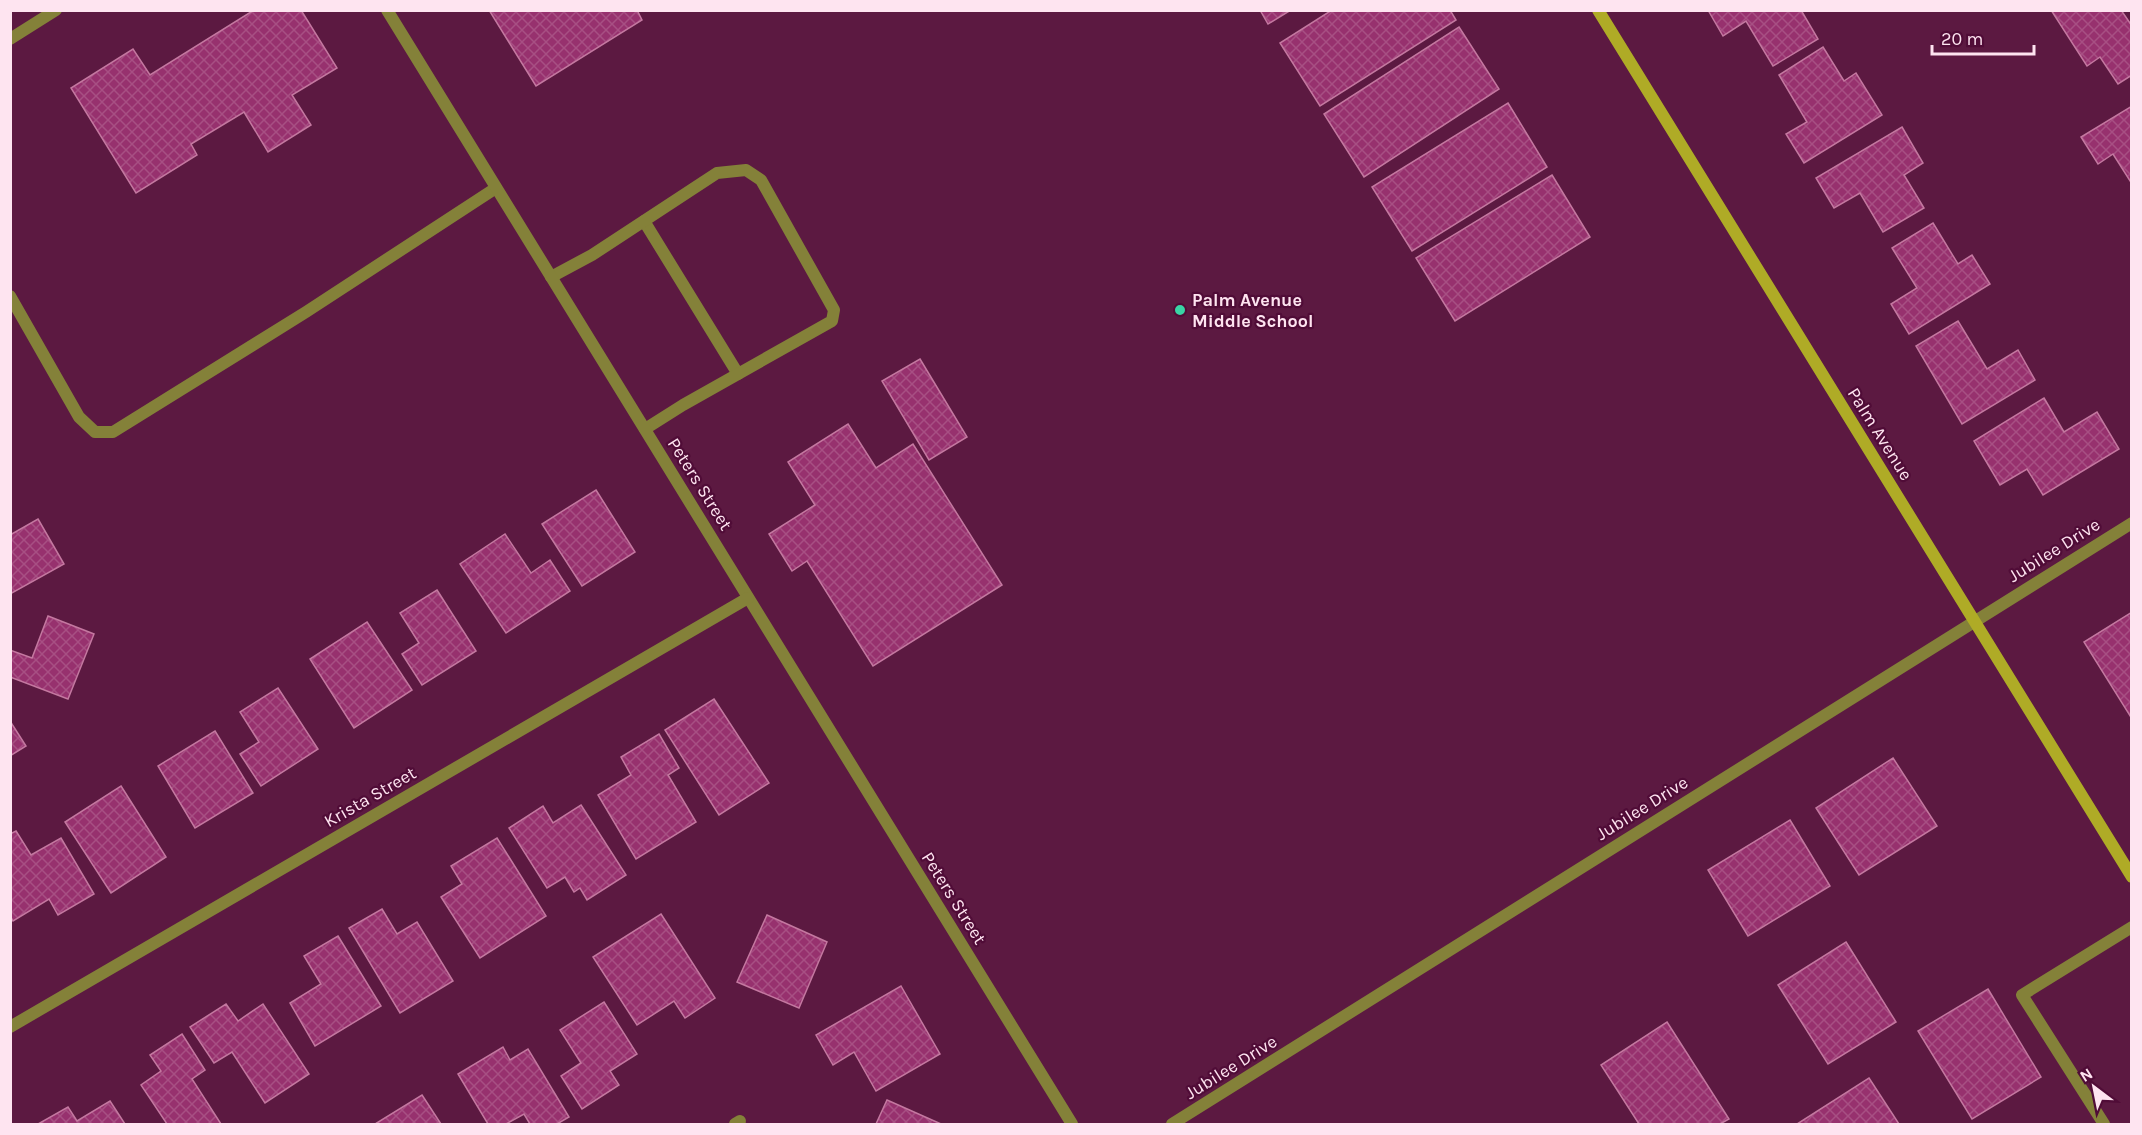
<svg xmlns="http://www.w3.org/2000/svg" width="2142" height="1135" font-family="Karla,sans-serif">
<defs>
<pattern id="building-cross-hatch" width="8" height="8" patternUnits="userSpaceOnUse" patternTransform="scale(1.5)"><rect width="8" height="8" fill="#97316e"/><path d="M0 0l8 8M0 8l8-8" fill="none" stroke="#a74f83"/></pattern>
</defs>
<rect width="100%" height="100%" fill="#5c1941"/>
<g fill="url(#building-cross-hatch)" stroke="#c478a0" stroke-width="1.5">
<polygon points="254,10 301,10 337,68 292,95 311,125 268,152 244,112 191,144 197,155 136,193 71,88 133,49 150,75"/>
<polygon points="489,10 637,10 642,20 536,86"/>
<polygon points="1260,10 1291,10 1268,24"/>
<polygon points="1332,10 1450,10 1456,20 1320,106 1280,43"/>
<polygon points="1708,10 1801,10 1818,39 1773,66 1746,21 1723,36"/>
<polygon points="2051,10 2121,10 2132,26 2132,75 2118,84 2100,57 2087,66"/>
<polygon points="1459,27 1499,89 1364,177 1324,114"/>
<polygon points="1823,47 1844,81 1856,73 1882,115 1804,163 1786,134 1807,122 1779,75"/>
<polygon points="1508,103 1547,167 1412,251 1372,187"/>
<polygon points="2132,106 2132,184 2113,154 2098,164 2081,137"/>
<polygon points="1902,127 1923,163 1904,175 1924,208 1883,232 1860,193 1834,208 1816,178"/>
<polygon points="1552,175 1590,237 1455,321 1416,258"/>
<polygon points="1933,223 1958,264 1972,255 1990,284 1909,334 1891,304 1917,288 1892,248"/>
<polygon points="1958,321 1987,369 2018,350 2035,380 1962,424 1916,346"/>
<polygon points="920,359 967,437 929,460 882,381"/>
<polygon points="2044,398 2064,432 2097,412 2119,449 2043,495 2027,469 2000,485 1974,441"/>
<polygon points="848,424 876,468 913,444 1002,585 873,666 807,561 792,571 769,534 815,505 788,462"/>
<polygon points="596,490 635,552 582,586 542,524"/>
<polygon points="38,519 64,564 10,594 10,535"/>
<polygon points="505,534 531,573 550,560 570,591 506,633 460,564"/>
<polygon points="437,590 476,651 422,685 402,654 419,643 400,613"/>
<polygon points="2132,612 2132,719 2084,642"/>
<polygon points="48,616 94,634 68,699 10,677 10,650 32,658"/>
<polygon points="367,622 412,690 354,728 310,659"/>
<polygon points="278,688 318,749 261,786 240,754 259,742 240,712"/>
<polygon points="714,699 769,783 719,815 665,730"/>
<polygon points="10,721 26,746 10,756"/>
<polygon points="215,731 253,793 195,828 158,766"/>
<polygon points="659,734 679,768 668,775 696,822 636,859 598,795 631,775 621,757"/>
<polygon points="1893,758 1937,826 1859,875 1816,808"/>
<polygon points="121,786 166,857 111,893 65,822"/>
<polygon points="581,805 626,875 587,900 580,888 574,892 565,877 547,888 509,828 543,806 553,823"/>
<polygon points="1790,820 1830,886 1748,936 1708,870"/>
<polygon points="16,831 31,855 61,838 94,894 58,915 49,899 13,921 10,916 10,834"/>
<polygon points="497,838 546,916 480,958 441,897 462,884 451,866"/>
<polygon points="382,909 397,934 417,922 453,981 400,1013 349,928"/>
<polygon points="661,914 715,998 685,1018 674,1001 637,1025 593,957"/>
<polygon points="767,915 827,942 799,1008 737,982"/>
<polygon points="338,936 381,1006 315,1046 290,1003 321,984 304,956"/>
<polygon points="1846,942 1896,1022 1828,1064 1778,985"/>
<polygon points="901,986 940,1054 876,1091 854,1052 833,1065 816,1035"/>
<polygon points="1988,989 2041,1077 1972,1119 1918,1031"/>
<polygon points="604,1002 637,1054 610,1071 619,1085 582,1109 561,1076 581,1063 560,1030"/>
<polygon points="226,1004 238,1021 263,1004 309,1074 265,1103 232,1052 214,1063 190,1027"/>
<polygon points="1667,1022 1729,1119 1720,1124 1639,1124 1601,1065"/>
<polygon points="182,1034 205,1070 192,1079 221,1124 167,1124 141,1085 161,1071 150,1055"/>
<polygon points="503,1047 510,1060 528,1049 569,1117 557,1124 530,1124 524,1114 506,1124 488,1124 458,1074"/>
<polygon points="1869,1078 1899,1124 1797,1124"/>
<polygon points="422,1095 441,1124 375,1124"/>
<polygon points="887,1100 941,1124 876,1124"/>
<polygon points="110,1101 125,1124 38,1124 68,1107 77,1121"/>
</g>
<g fill="none" stroke-linecap="round" stroke-linejoin="round">
<g stroke="#848139" stroke-width="12">
<polyline points="644,221 738,374"/>
<polyline points="551,277 592,255 717,173 746,170 761,180 834,310 832,321 683,405 645,429"/>
<polyline points="10,296 79,417 95,432 113,432 306,312 496,188"/>
<polyline points="2104,1124 2022,995 2132,927"/>
</g>
<g stroke="#848139" stroke-width="12">
<polyline points="387,10 1072,1124"/>
<polyline points="10,39 56,10"/>
<polyline points="10,1027 748,598"/>
<polyline points="735,1124 740,1121"/>
<polyline points="1172,1124 2132,523"/>
</g>
<polyline stroke="#afab26" stroke-width="12" points="1598,10 2132,877"/>
</g>
<circle fill="#3ad4a5" stroke="#500c37" stroke-width="2" cx="1180" cy="310" r="6"/>
<g text-anchor="middle" dominant-baseline="central" stroke-width="4.5" stroke-linejoin="round" paint-order="stroke">
<g font-size="18" font-weight="bold" fill="#fee4f0" stroke="#500c37" text-anchor="start">
<text x="1192" y="300">Palm Avenue<tspan x="1192" dy="21">Middle School</tspan></text>
</g>
<g font-size="18" fill="#fee4f0" stroke="#500c37">
<text transform="translate(1880 434) rotate(58)">Palm Avenue</text>
<text transform="translate(700 484) rotate(58)">Peters Street</text>
<text transform="translate(2054 550) rotate(-32)">Jubilee Drive</text>
<text transform="translate(370 797) rotate(-30)">Krista Street</text>
<text transform="translate(1642 808) rotate(-32)">Jubilee Drive</text>
<text transform="translate(954 898) rotate(58)">Peters Street</text>
<text transform="translate(1231 1067) rotate(-32)">Jubilee Drive</text>
</g>
</g>
<rect width="2142" height="1135" fill="none" stroke="#fee4f0" stroke-width="24"/>
<g transform="translate(2094 1087) rotate(328)" stroke="#500c37" stroke-width="4.5" paint-order="stroke">
<path d="M0-4.5L10 22L0 15L-10 22Z" fill="#fee4f0"/>
<text y="-9" font-size="16" font-weight="bold" text-anchor="middle" fill="#fee4f0">N</text>
</g>
<path d="M1932 45v9h102v-9" fill="none" stroke="#fee4f0" stroke-width="3"/>
<text x="1941" y="45" font-size="18" fill="#fee4f0" stroke="#500c37" stroke-width="4.5" paint-order="stroke">20 m</text>
</svg>
